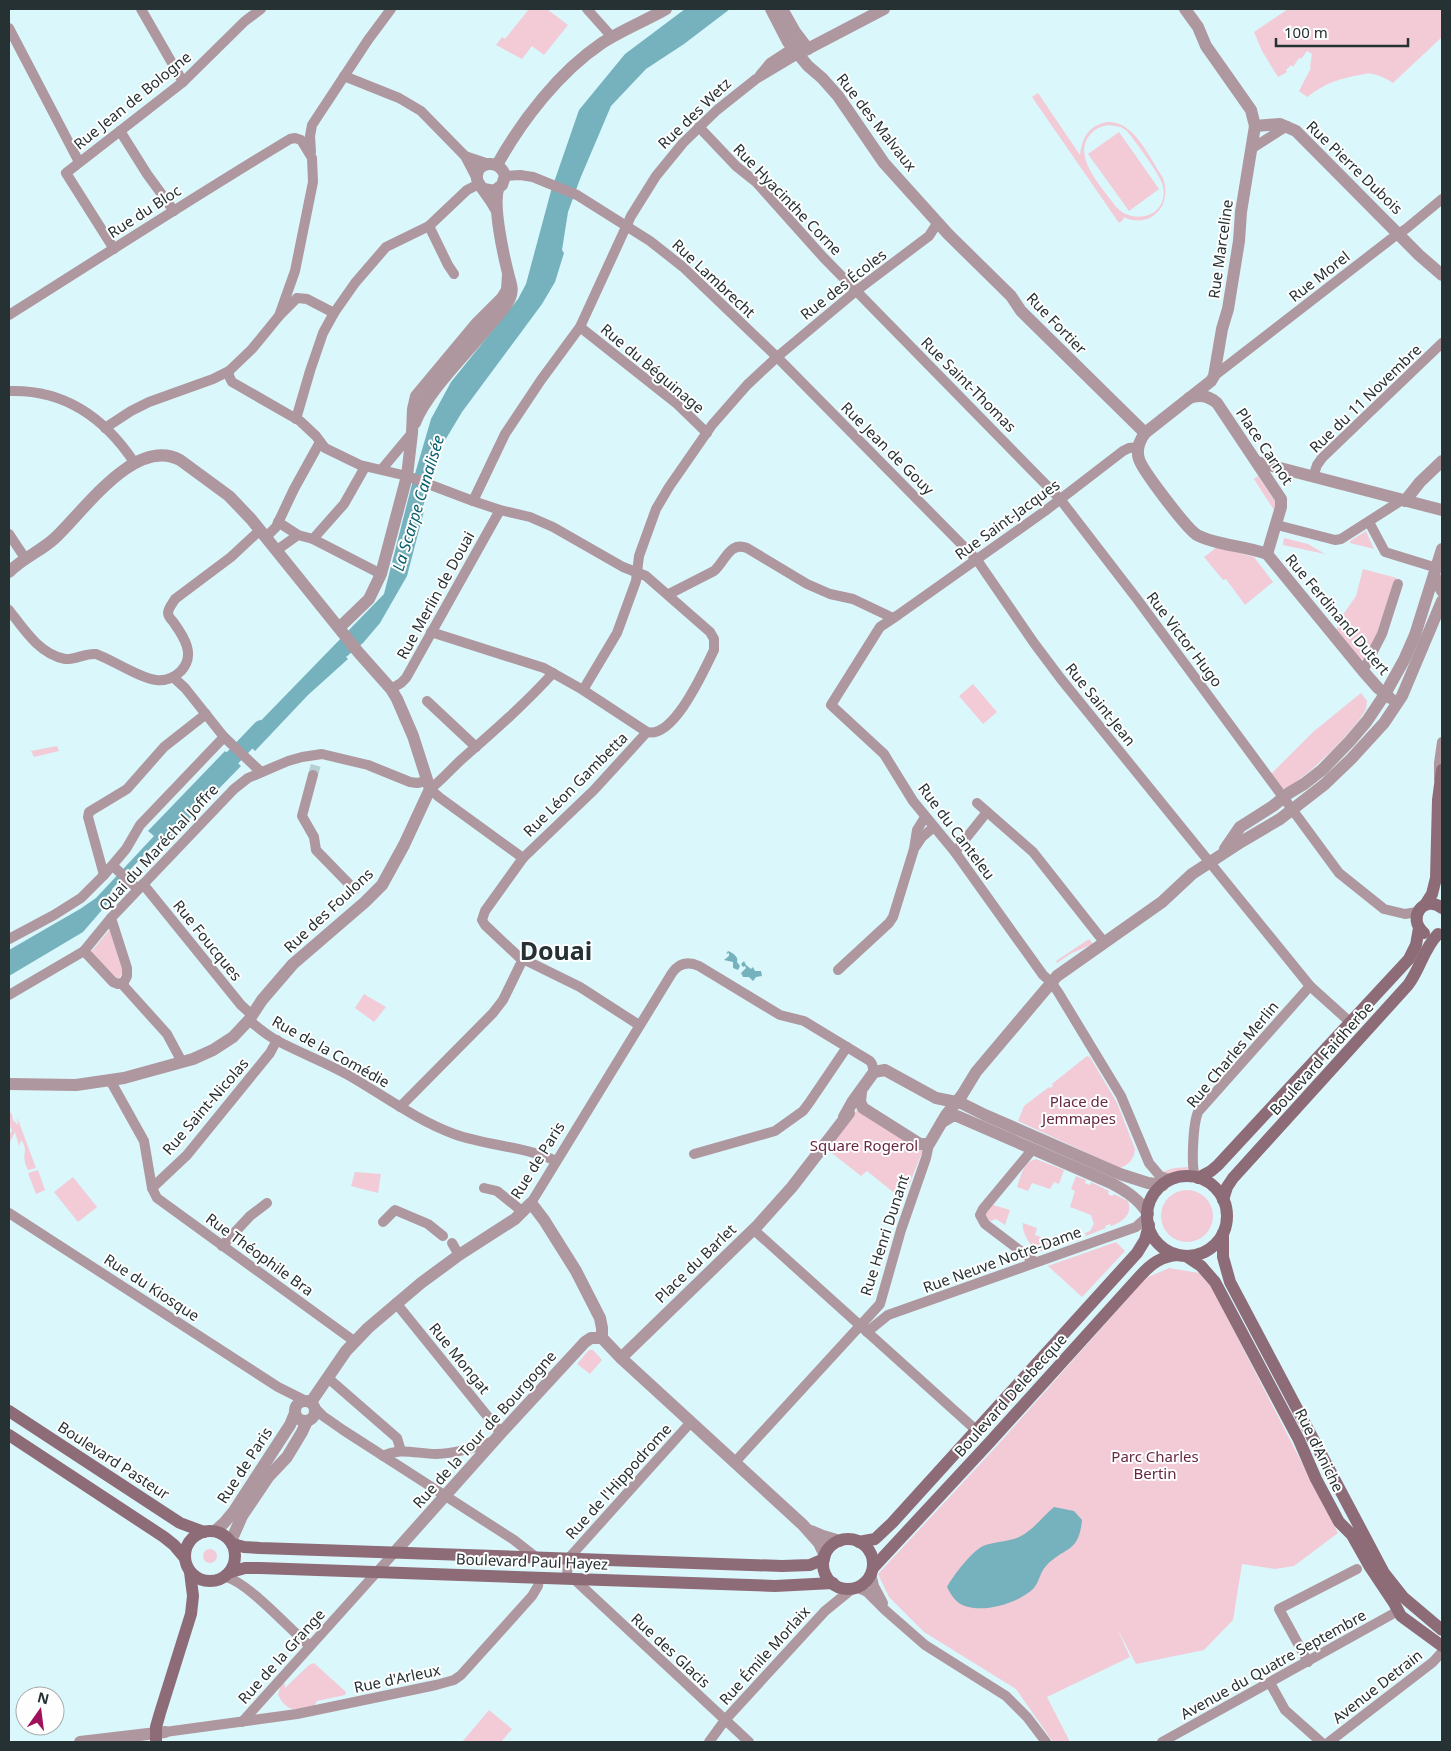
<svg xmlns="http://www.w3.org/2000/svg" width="1451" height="1751" font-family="'Noto Sans',sans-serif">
<rect width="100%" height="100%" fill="#daf7fc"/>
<g fill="#f2cbd7" fill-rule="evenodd">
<polygon points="529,9 547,9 568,25 544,55 532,46 522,59 496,45 502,37 505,39"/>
<path d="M1288,9h154v28l-49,46c-6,-4 -13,-8 -21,-9 -3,-1 -8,0 -12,1 -20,3 -36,9 -53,22l-8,-6 12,-23 -1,-2 2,-12 -5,-3 -6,8 -2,-1 -6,9 -2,-2 -5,5 1,2 -9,5 -16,-26 -8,-19z"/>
<path d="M1038,93l42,62c2,-13 5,-25 20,-31 30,-12 49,33 63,54 10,27 -12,52 -40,39l1,2 -5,4 -87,-126zM1109,125l12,2 6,4c8,10 33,43 36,55 6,29 -27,40 -46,22 -13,-18 -45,-51 -28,-72 5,-7 12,-10 20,-11z"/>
<polygon points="1119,132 1159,189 1129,211 1088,154"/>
<polygon points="1258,476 1279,507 1274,510 1254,479"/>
<polygon points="1366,531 1374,549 1350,543 1350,541"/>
<polygon points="1284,538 1308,544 1325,554 1283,545"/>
<polygon points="1217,547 1254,557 1273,582 1245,605 1226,579 1223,580 1204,557"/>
<polygon points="1363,569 1397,578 1372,647 1367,657 1361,660 1336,633 1340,619 1356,596"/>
<polygon points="973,684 997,712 983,724 959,696"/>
<path d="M1361,693l6,8c0,1 -1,8 -1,8 -8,18 -65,75 -83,80l-12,-15 42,-42z"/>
<polygon points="57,746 59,751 34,757 31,751"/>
<polygon points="110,929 123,972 119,978 115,980 91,952"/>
<polygon points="1089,939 1093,944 1070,954 1057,963 1056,961"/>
<polygon points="364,994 386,1007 374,1022 355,1008"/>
<path d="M1087,1056l3,1 27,46 18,46c-1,10 -5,15 -15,19l-102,-47 6,-15 25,-19 1,1 3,-2 -1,-2z"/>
<polygon points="857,1110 923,1150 903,1200 867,1171 861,1176 828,1150"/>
<path d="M9,1111l3,3 1,6 5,5 -1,-8 19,51 -8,2c-1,-3 -3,-5 -3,-8 -2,-9 3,-13 -4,-22l-2,6 -4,-14 -6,12v-10l3,-3 -3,-7z"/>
<path d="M1036,1159l28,11 -5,14 -5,-2 -4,7 -18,-6 -4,8 -11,-4c4,-11 6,-25 19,-28z"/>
<polygon points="1189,1167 1187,1171 1169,1175 1162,1172 1174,1168"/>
<polygon points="38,1170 45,1190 36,1194 28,1173"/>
<polygon points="355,1172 381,1174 378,1193 351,1186"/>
<path d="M1076,1176l10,4 -1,3 5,2 1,-3 18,9 -1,3 4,2 2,-2 14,7c5,13 -5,21 -17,25l-1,-2 -5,2 1,2 -20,8 -1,-3 5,-2 4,-7 -3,-9 -21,-8 5,-16 -4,-2z"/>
<polygon points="73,1177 97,1207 78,1222 54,1192"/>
<circle cx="1187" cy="1216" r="26"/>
<polygon points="990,1204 1010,1210 1005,1225 996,1219 988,1222 984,1212"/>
<path d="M1023,1223l14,5 -2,7 20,7h2l2,3c-5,2 -11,5 -16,6 -11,1 -22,-19 -20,-28z"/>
<polygon points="1116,1242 1125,1251 1082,1297 1048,1266"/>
<polygon points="1169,1268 1199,1273 1212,1288 1338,1533 1294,1566 1275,1569 1242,1564 1233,1620 1204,1650 1136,1664 1117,1628 1130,1657 1047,1697 1070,1742 1053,1742 1016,1689 924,1632 889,1597 878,1574 994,1449 1146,1278"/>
<polygon points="589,1350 593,1350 602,1360 590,1374 577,1364"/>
<circle cx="210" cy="1556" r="7"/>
<path d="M314,1663l32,29 -1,3 -28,6 -4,7c-18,2 -25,5 -35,-13l2,-8 4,-6 1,7 24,-23z"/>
<polygon points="489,1710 512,1729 501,1742 462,1742"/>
</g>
<g fill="#75b2bd">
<polygon points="685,9 730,9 684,44 646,69 611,106 580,179 568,212 562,250 564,253 555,282 542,304 462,412 441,447 422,510 424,511 407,576 380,623 363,643 346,657 348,659 308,695 255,751 243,739 384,594 412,484 431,419 451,382 518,299 526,284 551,191 579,110 625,54"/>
<polygon points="225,751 241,766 164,845 158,840 112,889 114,896 83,932 9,976 9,950 80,909 96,898 154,836 148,831"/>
<path d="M728,951c5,2 11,6 9,11l3,4 -2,4 -5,-2v-6l-9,-2 5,-4v-3l-3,1z"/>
<polygon points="744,961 746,965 751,969 753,967 755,971 761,971 762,976 756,977 753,981 749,977 743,977 741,973 746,968 745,966 743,967 741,964"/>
<path d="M1054,1507l20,4 8,9c-3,34 -19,27 -36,46 -6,6 -7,17 -13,23 -15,14 -48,24 -68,17 -9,-3 -14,-11 -18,-19 6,-11 25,-36 36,-41 12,-5 27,-4 38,-10 13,-7 22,-20 33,-29z"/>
</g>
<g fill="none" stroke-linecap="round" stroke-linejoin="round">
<polyline stroke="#75b2bd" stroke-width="16" points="217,774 261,728"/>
<g stroke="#b6cfd4" stroke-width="10" stroke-dasharray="10 5" stroke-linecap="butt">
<polyline points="313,775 317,761"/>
<polyline points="351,886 359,896"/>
</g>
<g stroke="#ae979e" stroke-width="10">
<polyline points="141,9 183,82"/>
<polyline points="587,9 612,37"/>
<polyline points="9,28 79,162"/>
<polyline points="760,75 770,63 793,48"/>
<polyline points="344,76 399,98 421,111 465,156 477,179"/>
<polyline points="699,127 736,166 756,182 823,257 1060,499 1137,599 1339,873 1384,909 1405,914 1417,912"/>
<polyline points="120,131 147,174 174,211"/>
<polyline points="1251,149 1287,126"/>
<polyline points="311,152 310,136 312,125 368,40 391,9"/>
<polyline points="465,156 489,164"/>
<polyline points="505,176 520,175 533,177 577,195 650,241 683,267 777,357 977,560 1034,643 1061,679 1310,986 1350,1022"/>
<polyline points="429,226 448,265 454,274"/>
<polyline points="114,249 66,173 183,82 245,21 261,9"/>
<path d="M9,315c94,-59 186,-119 281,-176l5,-1 6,2 11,18 1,24 -18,89 -16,45"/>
<polyline points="580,327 676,403 707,433"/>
<path d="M229,371v5l3,6 68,39 16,15 9,12 35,17 47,11 66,25 27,9 30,7 23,10 70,40 23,9 64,56 4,7v11c-10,20 -40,89 -67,82l-64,-42 -39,-22 -113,-36"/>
<polyline points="1214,376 1391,239 1407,228 1442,199"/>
<path d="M9,391c55,-2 95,26 125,71"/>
<polyline points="296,419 310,371 323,333 334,313 355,283 386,247 429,226 467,190 479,184"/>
<polyline points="105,428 131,411 149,402 213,379 229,371 252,349 279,316 297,298 307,299 334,313"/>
<polyline points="1139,447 1129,448 1123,451 1045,511 898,615 880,627 831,705 884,754 913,801 955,852 1043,975 1051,982 1058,992 1121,1096 1149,1163 1160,1176 1171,1180"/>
<polyline points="382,469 412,433"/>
<polyline points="1313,477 1317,465 1322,458 1442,343"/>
<polyline points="473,501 505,434 541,380 580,327 631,216 656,176 683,143 717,110 756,79 798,54"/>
<polyline points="278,522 298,535 313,539 381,574"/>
<polyline points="1369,522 1385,552 1437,568"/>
<polyline points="1277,525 1335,540 1341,539 1402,500"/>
<polyline points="9,534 25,558"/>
<polyline points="266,537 276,527 294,489 320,442"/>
<polyline points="313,539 344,504 365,467"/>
<polyline points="277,550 298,535"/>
<path d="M669,594l45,-23c11,-9 15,-30 33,-23l60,36 23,10 23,5 40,19"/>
<path d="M9,610c14,18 30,44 56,49 10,1 20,-6 31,-5 17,6 43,24 60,26 9,1 18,-2 25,-9 15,-16 3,-34 -7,-48 -2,-3 -6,-6 -6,-10 0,-5 5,-10 7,-14l56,-42 29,-27"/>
<polyline points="1363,671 1382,634 1398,584"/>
<polyline points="173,677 185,688 224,737 261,772"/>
<polyline points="391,689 401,683 406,678 500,510"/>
<polyline points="583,690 617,633 636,581 639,556 656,509 669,487 712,425 747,385 777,357 856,291 929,236 938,222"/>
<polyline points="427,701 476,747"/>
<polyline points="313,775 302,816 314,837 316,850 351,886"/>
<polyline points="1439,779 1439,763 1442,742"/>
<polyline points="977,803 1033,852 1104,942"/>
<polyline points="916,846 922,837 934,827"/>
<polyline points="955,852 987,812"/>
<path d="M523,858l-84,-61 -9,-8c12,-9 21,-20 32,-30 31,-27 63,-55 91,-86"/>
<polyline points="113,866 138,889"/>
<polyline points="104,875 88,817 89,812 127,789 164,747 206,714"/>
<polyline points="143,884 241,1005 252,1015"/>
<polyline points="9,939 54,915 81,898 104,875 126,849 140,825 224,737"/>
<polyline points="84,951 113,982 118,984 124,982 127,976 127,968 111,918"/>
<polyline points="838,970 889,923 893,917 914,849 917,830 925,817"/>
<polyline points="122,984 167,1034 182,1062"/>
<polyline points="9,995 84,951 111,918 234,789 248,778 288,761 302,757 322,754 368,765 410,782 417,783 427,781"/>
<path d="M249,1020c8,7 18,15 27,20 24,13 49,22 72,35 35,20 68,45 106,59 33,12 70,12 102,27"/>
<polyline points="639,1025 580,987 519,957 485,925 482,920 485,911 523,858 594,790 647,732"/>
<polyline points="110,1080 144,1141 152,1188 157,1198 354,1341"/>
<polyline points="400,1107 493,1013 503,1000 523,959"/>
<polyline points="1032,1150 983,1209 980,1215 985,1224 1035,1262"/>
<polyline points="694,1154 775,1131 803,1111 809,1103 847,1047"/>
<path d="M1195,1177c-4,-12 -2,-53 3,-65l112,-126"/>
<polyline points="152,1188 187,1155 270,1053 277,1040"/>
<polyline points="484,1188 497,1191 523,1212"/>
<path d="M531,1203l141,-230c7,-10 16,-12 27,-7l81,49 24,6 66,40 2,3 2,8"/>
<polyline points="9,1213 278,1387 304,1400"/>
<polyline points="383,1222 395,1210 428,1224 443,1236"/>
<polyline points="753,1229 976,1430"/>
<polyline points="452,1243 459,1255"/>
<polyline points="222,1246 250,1216 267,1203"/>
<polyline points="396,1303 501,1433"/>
<polyline points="867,1332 888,1315 1136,1227 1148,1216"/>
<polyline points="328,1378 397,1438 401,1451"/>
<polyline points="315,1408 323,1416 343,1430 514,1540 537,1558"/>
<path d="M383,1456c17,-9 34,-2 53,-2 16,0 43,-7 57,-13"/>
<polyline points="735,1462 880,1304 901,1230 926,1158 929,1144"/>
<polyline points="871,1573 874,1586 883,1603"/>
<path d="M226,1577c23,6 63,52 84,69"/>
<polyline points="567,1578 568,1559 691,1422"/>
<polyline points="574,1579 749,1742"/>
<polyline points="856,1587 867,1592 885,1610 925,1645 1006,1696 1027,1717 1046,1742"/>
<polyline points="1308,1662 1279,1609 1357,1569"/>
<polyline points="1270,1683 1285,1710 1321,1742"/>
<polyline points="242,1722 394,1553"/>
<polyline points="165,1732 297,1714 436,1685 454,1680 461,1675 532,1596 538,1586 539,1578"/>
<polyline points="709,1742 725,1720 825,1611 852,1589"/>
<polyline points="1162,1742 1398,1611"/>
<polyline points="1329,1742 1433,1662 1442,1652"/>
</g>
<g stroke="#ae979e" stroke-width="12">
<polyline points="771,9 788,42 808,66 822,78 838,96 884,163 948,234 1011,296 1021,311 1145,433"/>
<polyline points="782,9 795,32 808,49"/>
<path d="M1185,9l13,18 8,19 45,64 4,16 -14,86 -2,29 -11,68 -6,20 -8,47 -3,5 -66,52c-5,7 -9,17 -6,26 3,11 48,70 58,76 18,10 49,11 70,19"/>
<polyline points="798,54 884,9"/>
<polyline points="1255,126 1280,124 1296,131 1419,255 1442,275"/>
<path d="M497,165c25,-45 62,-93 105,-122 20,-13 43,-22 64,-34"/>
<path d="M484,189l10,2 8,-6 3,-9c-5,-18 -30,-15 -28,3 1,6 15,21 18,29"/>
<path d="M1189,398c10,-4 20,-2 28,5l64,96v8l-14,47"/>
<path d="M415,423c11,-30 53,-71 74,-97 7,-8 16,-17 21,-28 4,-9 0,-16 -2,-25 -5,-20 -15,-66 -10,-84"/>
<polyline points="1257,462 1442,510"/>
<polyline points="1405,501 1420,482 1442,461"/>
<polyline points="1267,554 1363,671 1378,688 1390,698"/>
<path d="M9,572c14,-14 32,-21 46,-34 29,-27 80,-102 125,-78l49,36 22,23 108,134 32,36 6,10 16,37 17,53 -26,56 -22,40 -17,17 -72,62 -31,36 -13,20 -16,17 -20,13 -20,9 -69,19 -48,7 -67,-1"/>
<polyline points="1434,575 1442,591"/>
<polyline points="340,627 369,599 381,574 407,476 412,433 413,409 416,396 476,324 502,298 507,290 508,274"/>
<polyline points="1225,849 1240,827 1273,806 1289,793 1304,784 1322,770 1350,741 1367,721 1385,694 1404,660 1415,635 1442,549"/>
<polyline points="861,1092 860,1102 863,1108 920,1144 929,1144 946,1115 962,1095 976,1072 1057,976 1162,902 1192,874 1241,842 1280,819 1325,784 1351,759 1384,723 1402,696 1442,601"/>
<polyline points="844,1117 853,1101 874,1072 885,1070 936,1098 961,1103 985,1115 1120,1174 1148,1183 1163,1185"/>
<path d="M942,1122l10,-6h5l154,67c15,8 28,16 37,31"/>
<polyline points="602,1338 621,1358 803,1525 819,1543 825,1556"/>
<polyline points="621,1358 758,1225 792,1187 849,1113"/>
<circle cx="305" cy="1411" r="10"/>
<polyline points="311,1402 346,1351 368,1328 421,1283 459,1255 515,1219 531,1203 544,1220 576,1271 600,1318 602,1328 602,1338"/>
<polyline points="215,1531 224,1523 234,1511 290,1425 295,1413"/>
<polyline points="811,1531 823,1536 840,1541"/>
<polyline points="231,1541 242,1516 269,1476 287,1457 302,1432 307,1421"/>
<polyline points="394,1553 501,1433 585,1342 591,1338 602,1338"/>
<polyline points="80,1742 165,1732"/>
</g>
<g stroke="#8d6c77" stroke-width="12">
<polyline points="1425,905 1432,894 1436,878 1438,800 1442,770"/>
<path d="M1424,933c-18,-15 0,-39 18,-25"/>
<circle cx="1187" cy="1216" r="40"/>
<polyline points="1198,1178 1211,1171 1218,1165 1409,959 1416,945 1419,928"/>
<path d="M1223,1200l4,-13 6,-9 175,-193c12,-16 16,-37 30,-51"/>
<polyline points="1223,1233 1223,1257 1230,1282 1384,1573 1403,1597 1442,1630"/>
<polyline points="1186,1256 1201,1266 1215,1282 1299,1440 1316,1479 1339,1522 1352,1535 1370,1567 1394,1603 1401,1616 1442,1646"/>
<polyline points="9,1411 180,1523 204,1532"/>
<polyline points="9,1435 164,1537 174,1545 185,1558"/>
<circle cx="210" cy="1556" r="25"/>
<circle cx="848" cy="1564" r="25"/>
<polyline points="859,1542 875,1539 892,1523 1137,1253 1145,1240 1149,1225"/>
<polyline points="233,1544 244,1547 260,1548 782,1566 810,1565 824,1559"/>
<path d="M873,1568l116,-125 151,-167c11,-12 21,-20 38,-21"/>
<polyline points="231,1572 245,1568 260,1568 775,1586 833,1583"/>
<polyline points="156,1742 156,1727 160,1713 191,1614 193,1596 190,1572"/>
</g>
</g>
<g text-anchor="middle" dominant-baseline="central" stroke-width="4" stroke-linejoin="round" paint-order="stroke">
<g font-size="15" fill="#263133" stroke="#fefefe">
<text transform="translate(132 100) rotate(-39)">Rue Jean de Bologne</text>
<text transform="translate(694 113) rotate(-44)">Rue des Wetz</text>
<text transform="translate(877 122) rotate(52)">Rue des Malvaux</text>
<text transform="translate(1355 167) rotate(44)">Rue Pierre Dubois</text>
<text transform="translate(788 199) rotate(46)">Rue Hyacinthe Corne</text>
<text transform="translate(144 211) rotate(-33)">Rue du Bloc</text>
<text transform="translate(1220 249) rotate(-82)">Rue Marceline</text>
<text transform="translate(1319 276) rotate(-38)">Rue Morel</text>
<text transform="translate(714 278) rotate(43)">Rue Lambrecht</text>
<text transform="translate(843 284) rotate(-38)">Rue des Écoles</text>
<text transform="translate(1057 323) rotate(46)">Rue Fortier</text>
<text transform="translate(653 368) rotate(40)">Rue du Béguinage</text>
<text transform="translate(969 384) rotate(45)">Rue Saint-Thomas</text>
<text transform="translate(1365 398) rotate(-44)">Rue du 11 Novembre</text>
<text transform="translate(1265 446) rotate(56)">Place Carnot</text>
<text transform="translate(888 448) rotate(45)">Rue Jean de Gouy</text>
<text transform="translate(1007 519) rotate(-36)">Rue Saint-Jacques</text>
<text transform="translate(435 595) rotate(-61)">Rue Merlin de Douai</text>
<text transform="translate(1338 614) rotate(50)">Rue Ferdinand Dutert</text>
<text transform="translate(1185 639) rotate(53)">Rue Victor Hugo</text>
<text transform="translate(1101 704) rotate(51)">Rue Saint-Jean</text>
<text transform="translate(575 784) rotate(-45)">Rue Léon Gambetta</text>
<text transform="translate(957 831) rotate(53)">Rue du Canteleu</text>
<text transform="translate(158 847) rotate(-47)">Quai du Maréchal Joffre</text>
<text transform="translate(328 910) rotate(-43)">Rue des Foulons</text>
<text transform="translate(208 940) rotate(51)">Rue Foucques</text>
<text transform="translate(331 1051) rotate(29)">Rue de la Comédie</text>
<text transform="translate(1232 1054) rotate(-50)">Rue Charles Merlin</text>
<text transform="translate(1321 1058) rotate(-48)">Boulevard Faidherbe</text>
<text transform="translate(205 1106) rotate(-49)">Rue Saint-Nicolas</text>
<text transform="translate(537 1160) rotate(-58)">Rue de Paris</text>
<text transform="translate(884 1235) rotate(-72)">Rue Henri Dunant</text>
<text transform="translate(260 1254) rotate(36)">Rue Théophile Bra</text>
<text transform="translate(1002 1259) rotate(-20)">Rue Neuve Notre-Dame</text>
<text transform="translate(695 1263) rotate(-44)">Place du Barlet</text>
<text transform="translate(152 1287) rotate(33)">Rue du Kiosque</text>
<text transform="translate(460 1358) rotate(51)">Rue Mongat</text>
<text transform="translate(1010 1395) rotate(-48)">Boulevard Delebecque</text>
<text transform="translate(484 1429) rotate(-48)">Rue de la Tour de Bourgogne</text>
<text transform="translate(1320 1450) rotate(64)">Rue d'Aniche</text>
<text transform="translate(114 1460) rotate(33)">Boulevard Pasteur</text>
<text transform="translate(244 1465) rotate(-57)">Rue de Paris</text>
<text transform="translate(618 1481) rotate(-48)">Rue de l'Hippodrome</text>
<text transform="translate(532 1561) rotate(2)">Boulevard Paul Hayez</text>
<text transform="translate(671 1650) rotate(43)">Rue des Glacis</text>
<text transform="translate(764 1655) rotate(-48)">Rue Émile Morlaix</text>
<text transform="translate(281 1656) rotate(-48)">Rue de la Grange</text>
<text transform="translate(1273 1664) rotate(-29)">Avenue du Quatre Septembre</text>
<text transform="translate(397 1678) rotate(-12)">Rue d'Arleux</text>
<text transform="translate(1377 1686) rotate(-38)">Avenue Detrain</text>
</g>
<g font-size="15" fill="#672842" stroke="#fefefe">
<text x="1079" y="1101">Place de<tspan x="1079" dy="17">Jemmapes</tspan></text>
<text x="864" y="1145">Square Rogerol</text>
<text x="1155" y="1456">Parc Charles<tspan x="1155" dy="17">Bertin</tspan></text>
</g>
<g font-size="16" font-style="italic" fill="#06606c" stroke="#fefefe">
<text transform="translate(418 503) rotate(-73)">La Scarpe Canalisée</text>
</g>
<g font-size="25" font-weight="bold" fill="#263133" stroke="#fefefe">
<text x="556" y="950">Douai</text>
</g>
</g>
<rect width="1451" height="1751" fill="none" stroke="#263133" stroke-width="20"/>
<g transform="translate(40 1711) rotate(14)"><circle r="24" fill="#fefefe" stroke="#a8acad"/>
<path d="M0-4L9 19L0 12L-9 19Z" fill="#9f115b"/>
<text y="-8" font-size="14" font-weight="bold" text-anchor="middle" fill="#263133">N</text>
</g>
<path d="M1276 38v8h132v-8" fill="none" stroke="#263133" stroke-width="2.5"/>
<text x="1284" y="38" font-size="15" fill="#263133" stroke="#fefefe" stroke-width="4" paint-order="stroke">100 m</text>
</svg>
